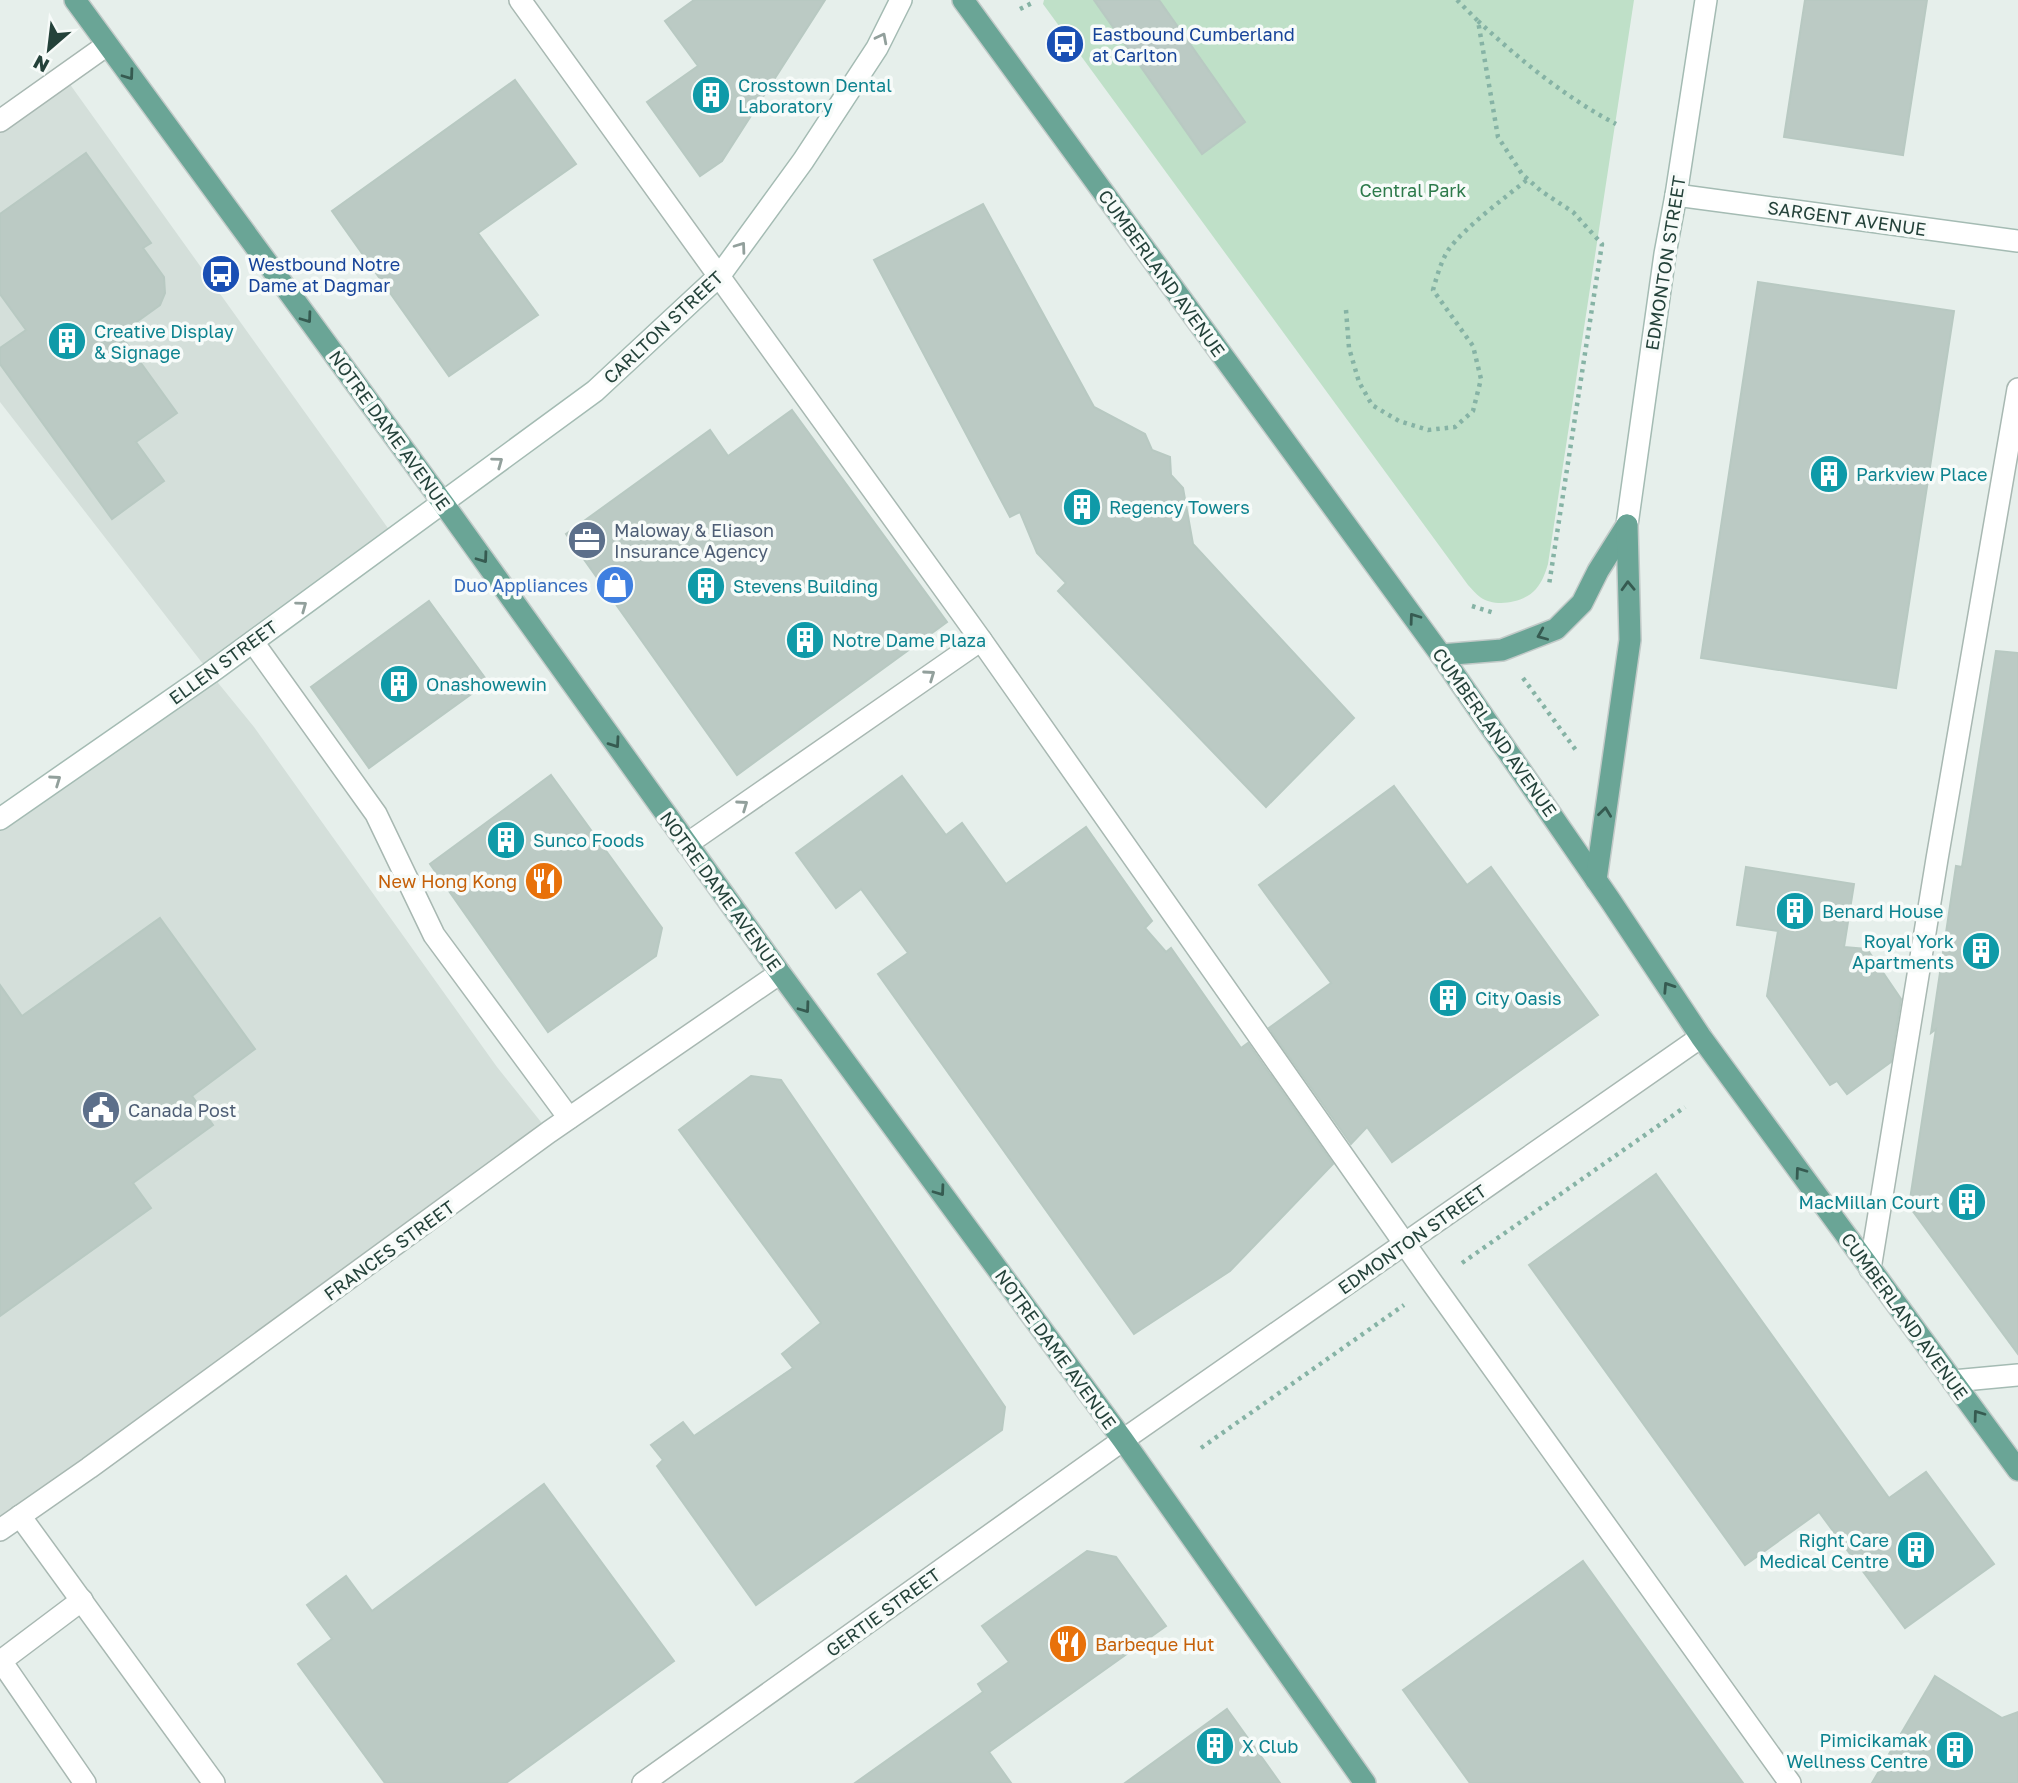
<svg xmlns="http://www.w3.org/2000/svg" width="2018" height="1783" font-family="'Golos Text',sans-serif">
<rect width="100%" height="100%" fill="#e6efeb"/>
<polygon fill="#d4dfda" points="64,76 395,538 210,673 254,727 497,1067 549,1132 0,1530 0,819 210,673 0,402 0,121"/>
<path fill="#bfe0c8" d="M1044,0h590l-86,564c-3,10 -6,18 -12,25 -12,14 -41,19 -56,8 -4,-3 -8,-8 -12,-12l-425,-581z"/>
<g fill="#bbcac4" stroke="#b8c9c2" stroke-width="2">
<polygon points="694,0 825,0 722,161 700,176 647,102 698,66 665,21"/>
<polygon points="1094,0 1159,0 1245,122 1202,154"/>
<polygon points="1805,0 1927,0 1903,155 1784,137"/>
<polygon points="515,80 576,164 478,233 538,315 449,376 332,211"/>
<polygon points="86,153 151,243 143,248 164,277 165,293 160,305 120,334 177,413 136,442 164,481 112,519 0,364 0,348 26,330 0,294 0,214"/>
<polygon points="983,204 1094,407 1145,434 1152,450 1170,457 1171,475 1183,488 1193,544 1354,718 1266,807 1058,591 1066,583 1037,553 1020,512 1010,517 874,260"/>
<polygon points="1758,282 1954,311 1896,688 1701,658"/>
<polygon points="792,410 947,622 737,775 566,534 710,430 728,456"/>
<polygon points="429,601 488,682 369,768 311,687"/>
<polygon points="1996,651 2018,653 2018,1354 1909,1206 1936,1029 1931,1033 1956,866 1962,867"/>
<polygon points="551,775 662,928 656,956 548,1032 430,864"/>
<polygon points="902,776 946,835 962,823 1006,884 1086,827 1152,921 1145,928 1166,952 1171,948 1241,1048 1248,1043 1333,1164 1230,1271 1134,1334 878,974 908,953 861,889 836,908 796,853"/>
<polygon points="1394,786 1467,885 1491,867 1598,1015 1392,1162 1367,1127 1351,1144 1269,1028 1331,983 1259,885"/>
<polygon points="1746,867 1854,884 1844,947 1867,949 1901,999 1891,1062 1847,1094 1837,1081 1830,1085 1767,996 1778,931 1737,925"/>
<polygon points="160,918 255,1049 192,1096 213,1125 133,1183 151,1208 0,1316 0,985 22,1016"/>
<polygon points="751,1076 781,1080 1005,1407 1002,1430 756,1605 657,1466 663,1460 651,1445 683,1422 694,1436 793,1368 782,1354 821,1323 679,1130"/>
<polygon points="1656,1174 1889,1498 1926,1472 1994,1564 1905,1628 1819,1512 1745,1565 1529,1265"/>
<polygon points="544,1484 674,1661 506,1783 385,1783 298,1664 332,1639 307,1605 346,1576 372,1611"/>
<polygon points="1087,1551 1116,1557 1166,1626 989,1752 1011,1783 855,1783 983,1692 978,1684 1009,1662 982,1626"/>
<polygon points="1583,1561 1743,1783 1470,1783 1403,1690"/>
<polygon points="1935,1676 2002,1718 2018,1712 2018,1783 1872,1783"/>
<polygon points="1227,1709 1280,1783 1125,1783"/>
</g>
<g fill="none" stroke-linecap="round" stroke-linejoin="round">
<g stroke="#a8b8b2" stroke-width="24">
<g id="lane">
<polyline points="520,0 981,640 1433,1284 1790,1783"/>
<polyline points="253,642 376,814 434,935 569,1118"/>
<polyline points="687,844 981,640"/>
<polyline points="1870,1269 1937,859 2018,389"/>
<polyline points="20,1516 214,1783"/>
<polyline points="82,1600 1,1661 85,1783"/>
</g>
</g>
<g stroke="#a8b8b2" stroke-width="24">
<g id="street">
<polyline points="0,121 107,45"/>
<polyline points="0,1530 89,1468 549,1132 780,973"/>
<polyline points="643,1783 1123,1440 1701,1037"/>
</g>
</g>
<g stroke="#a4bbb3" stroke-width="24">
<g id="secondary">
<polyline points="1676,195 2018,241"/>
<polyline points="1627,525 1665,254 1676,195 1706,0"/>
<polyline points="0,819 210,673 595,391 720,275 803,161 877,48 901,0"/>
<polyline points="1953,1381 2018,1375"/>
</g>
</g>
<g stroke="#c2cac8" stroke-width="24">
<g id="primary">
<polyline points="75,0 443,503 780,973 1123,1440 1365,1783"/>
<polyline points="963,0 1441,655 1610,900 1701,1037 2018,1470"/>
<polyline points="1441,655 1502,650 1556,629 1582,603 1598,571 1627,525"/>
<polyline points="1596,880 1630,640 1627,525"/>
</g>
</g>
<g stroke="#86b3a5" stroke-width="4.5" stroke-dasharray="3.5 5" stroke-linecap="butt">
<polyline points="1457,0 1478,21 1498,137 1522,174 1541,191 1573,212 1602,244 1549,585"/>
<polyline points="1020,9 1034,2"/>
<path d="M1478,21c41,38 88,77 138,103"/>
<path d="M1346,310l3,38 10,34 13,23 27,16 29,9 27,-3 18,-16 8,-32 -8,-33 -40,-56c4,-14 8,-29 16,-41 16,-22 57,-52 79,-70"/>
<polyline points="1472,606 1494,613"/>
<polyline points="1523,678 1578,753"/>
<polyline points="1462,1263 1685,1107"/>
<polyline points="1201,1448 1404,1305"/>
</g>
<use href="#lane" stroke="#fff" stroke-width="21"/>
<use href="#street" stroke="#fff" stroke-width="21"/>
<use href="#secondary" stroke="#fff" stroke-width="21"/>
<use href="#primary" stroke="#6aa596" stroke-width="21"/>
</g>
<defs><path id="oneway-chevron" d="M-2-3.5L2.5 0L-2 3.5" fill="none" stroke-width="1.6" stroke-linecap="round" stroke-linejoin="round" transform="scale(1.75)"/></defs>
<g stroke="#92a09c">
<use href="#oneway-chevron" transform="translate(882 38) rotate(-63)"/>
<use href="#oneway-chevron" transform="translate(741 247) rotate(-54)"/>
<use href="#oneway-chevron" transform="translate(498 462) rotate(-36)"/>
<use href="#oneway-chevron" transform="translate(302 606) rotate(-36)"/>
<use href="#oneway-chevron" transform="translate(930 675) rotate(-35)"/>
<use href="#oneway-chevron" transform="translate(56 780) rotate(-35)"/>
<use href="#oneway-chevron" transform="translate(743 805) rotate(-35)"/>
</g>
<g stroke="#365b51">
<use href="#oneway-chevron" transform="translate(129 75) rotate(54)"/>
<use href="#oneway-chevron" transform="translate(307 318) rotate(54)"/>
<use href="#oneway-chevron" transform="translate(483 558) rotate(54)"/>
<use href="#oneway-chevron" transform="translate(1628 586) rotate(-92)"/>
<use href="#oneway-chevron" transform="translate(1414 618) rotate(-126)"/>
<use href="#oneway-chevron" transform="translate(1542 635) rotate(157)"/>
<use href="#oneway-chevron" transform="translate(615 743) rotate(55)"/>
<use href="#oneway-chevron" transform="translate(1605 812) rotate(-83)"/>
<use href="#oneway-chevron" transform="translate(1668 987) rotate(-123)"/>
<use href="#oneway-chevron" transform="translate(805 1008) rotate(54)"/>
<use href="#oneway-chevron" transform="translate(1800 1172) rotate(-126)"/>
<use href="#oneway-chevron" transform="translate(940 1191) rotate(54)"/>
<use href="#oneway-chevron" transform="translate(1978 1415) rotate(-126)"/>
</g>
<defs>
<g id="bus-disc" transform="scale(2.0125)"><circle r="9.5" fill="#1a4fb4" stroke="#f7fbf9"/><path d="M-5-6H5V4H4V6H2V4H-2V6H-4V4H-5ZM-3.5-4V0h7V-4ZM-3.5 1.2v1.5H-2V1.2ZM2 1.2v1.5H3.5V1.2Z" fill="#fff"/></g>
<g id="building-disc" transform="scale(2.0125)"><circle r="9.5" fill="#0f9aa8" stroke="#f7fbf9"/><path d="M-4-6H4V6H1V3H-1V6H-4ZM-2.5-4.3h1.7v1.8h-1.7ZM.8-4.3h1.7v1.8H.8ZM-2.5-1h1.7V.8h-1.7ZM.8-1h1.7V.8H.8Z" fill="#fff"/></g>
<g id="office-disc" transform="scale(2.0125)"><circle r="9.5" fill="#5c6f8a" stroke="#f7fbf9"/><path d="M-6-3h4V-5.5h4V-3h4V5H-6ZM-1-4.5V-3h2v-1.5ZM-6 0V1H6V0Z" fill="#fff"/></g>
<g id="shop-disc" transform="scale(2.0125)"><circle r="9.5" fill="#3f7fe0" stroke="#f7fbf9"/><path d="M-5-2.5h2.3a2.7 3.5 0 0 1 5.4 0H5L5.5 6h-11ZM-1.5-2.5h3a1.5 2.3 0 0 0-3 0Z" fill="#fff"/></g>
<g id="restaurant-disc" transform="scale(2.0125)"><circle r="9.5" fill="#e8710a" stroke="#f7fbf9"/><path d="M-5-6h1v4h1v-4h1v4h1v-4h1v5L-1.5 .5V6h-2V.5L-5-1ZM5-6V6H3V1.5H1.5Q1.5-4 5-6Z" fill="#fff"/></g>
<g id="civic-disc" transform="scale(2.0125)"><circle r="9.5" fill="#5c6f8a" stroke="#f7fbf9"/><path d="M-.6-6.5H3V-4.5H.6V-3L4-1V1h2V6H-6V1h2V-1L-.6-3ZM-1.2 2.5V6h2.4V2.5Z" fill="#fff"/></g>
</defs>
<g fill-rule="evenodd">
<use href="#bus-disc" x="1065" y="44"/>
<use href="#building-disc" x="711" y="95"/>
<use href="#bus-disc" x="221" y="274"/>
<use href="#building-disc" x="67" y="341"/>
<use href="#building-disc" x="1829" y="474"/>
<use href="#building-disc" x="1082" y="507"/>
<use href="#office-disc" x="587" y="540"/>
<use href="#shop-disc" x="615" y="585"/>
<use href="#building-disc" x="706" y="586"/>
<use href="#building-disc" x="805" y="640"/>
<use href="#building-disc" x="399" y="684"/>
<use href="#building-disc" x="506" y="840"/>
<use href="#restaurant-disc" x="544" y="881"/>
<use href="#building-disc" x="1795" y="911"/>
<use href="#building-disc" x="1981" y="951"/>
<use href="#building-disc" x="1448" y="998"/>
<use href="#civic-disc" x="101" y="1110"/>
<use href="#building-disc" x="1967" y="1202"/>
<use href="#building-disc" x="1916" y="1550"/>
<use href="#restaurant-disc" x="1068" y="1644"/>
<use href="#building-disc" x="1215" y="1746"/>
<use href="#building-disc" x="1955" y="1750"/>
</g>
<g text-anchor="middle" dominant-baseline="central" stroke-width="7" stroke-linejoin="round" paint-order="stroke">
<g font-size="18" fill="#164399" stroke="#f7fbf9" text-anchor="start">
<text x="1092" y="34">Eastbound Cumberland<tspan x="1092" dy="21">at Carlton</tspan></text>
<text x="248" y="264">Westbound Notre<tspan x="248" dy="21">Dame at Dagmar</tspan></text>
</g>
<g font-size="18" fill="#0d838f" stroke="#f7fbf9" text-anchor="start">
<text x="738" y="85">Crosstown Dental<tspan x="738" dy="21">Laboratory</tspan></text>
<text x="94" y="331">Creative Display<tspan x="94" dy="21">&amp; Signage</tspan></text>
<text x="1856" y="474">Parkview Place</text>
<text x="1109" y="507">Regency Towers</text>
<text x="733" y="586">Stevens Building</text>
<text x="832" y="640">Notre Dame Plaza</text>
<text x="426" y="684">Onashowewin</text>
<text x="533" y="840">Sunco Foods</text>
<text x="1822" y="911">Benard House</text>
<text x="1954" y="941" text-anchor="end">Royal York<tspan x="1954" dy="21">Apartments</tspan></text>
<text x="1475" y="998">City Oasis</text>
<text x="1940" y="1202" text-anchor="end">MacMillan Court</text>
<text x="1889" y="1540" text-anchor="end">Right Care<tspan x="1889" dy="21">Medical Centre</tspan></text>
<text x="1928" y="1740" text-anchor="end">Pimicikamak<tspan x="1928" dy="21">Wellness Centre</tspan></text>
<text x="1242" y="1746">X Club</text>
</g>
<g font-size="18" fill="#2d7a4b" stroke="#f7fbf9">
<text x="1413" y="190">Central Park</text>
</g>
<g font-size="18" fill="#24423a" stroke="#f7fbf9">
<text transform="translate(1847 218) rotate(8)">SARGENT AVENUE</text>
<text transform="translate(1665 263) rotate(-81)">EDMONTON STREET</text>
<text transform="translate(1162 273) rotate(54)">CUMBERLAND AVENUE</text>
<text transform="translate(663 327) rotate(-43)">CARLTON STREET</text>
<text transform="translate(390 430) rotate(54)">NOTRE DAME AVENUE</text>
<text transform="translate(223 662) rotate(-36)">ELLEN STREET</text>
<text transform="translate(1495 732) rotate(55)">CUMBERLAND AVENUE</text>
<text transform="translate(721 891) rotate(54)">NOTRE DAME AVENUE</text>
<text transform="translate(1412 1239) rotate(-35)">EDMONTON STREET</text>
<text transform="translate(389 1250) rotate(-36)">FRANCES STREET</text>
<text transform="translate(1905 1316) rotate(54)">CUMBERLAND AVENUE</text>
<text transform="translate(1056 1349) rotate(54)">NOTRE DAME AVENUE</text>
<text transform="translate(883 1612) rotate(-36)">GERTIE STREET</text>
</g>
<g font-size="18" fill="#4e5e75" stroke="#f7fbf9" text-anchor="start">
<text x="614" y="530">Maloway &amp; Eliason<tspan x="614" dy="21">Insurance Agency</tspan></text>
<text x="128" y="1110">Canada Post</text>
</g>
<g font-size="18" fill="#366cbe" stroke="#f7fbf9" text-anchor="end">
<text x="588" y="585">Duo Appliances</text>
</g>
<g font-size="18" fill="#c56008" stroke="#f7fbf9" text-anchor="end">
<text x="517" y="881">New Hong Kong</text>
<text x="1095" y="1644" text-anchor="start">Barbeque Hut</text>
</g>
</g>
<g transform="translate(49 49) rotate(208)" stroke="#f7fbf9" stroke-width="5" paint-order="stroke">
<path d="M0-5L12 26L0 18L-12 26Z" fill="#24423a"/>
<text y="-10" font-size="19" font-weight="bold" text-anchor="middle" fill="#24423a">N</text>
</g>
</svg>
